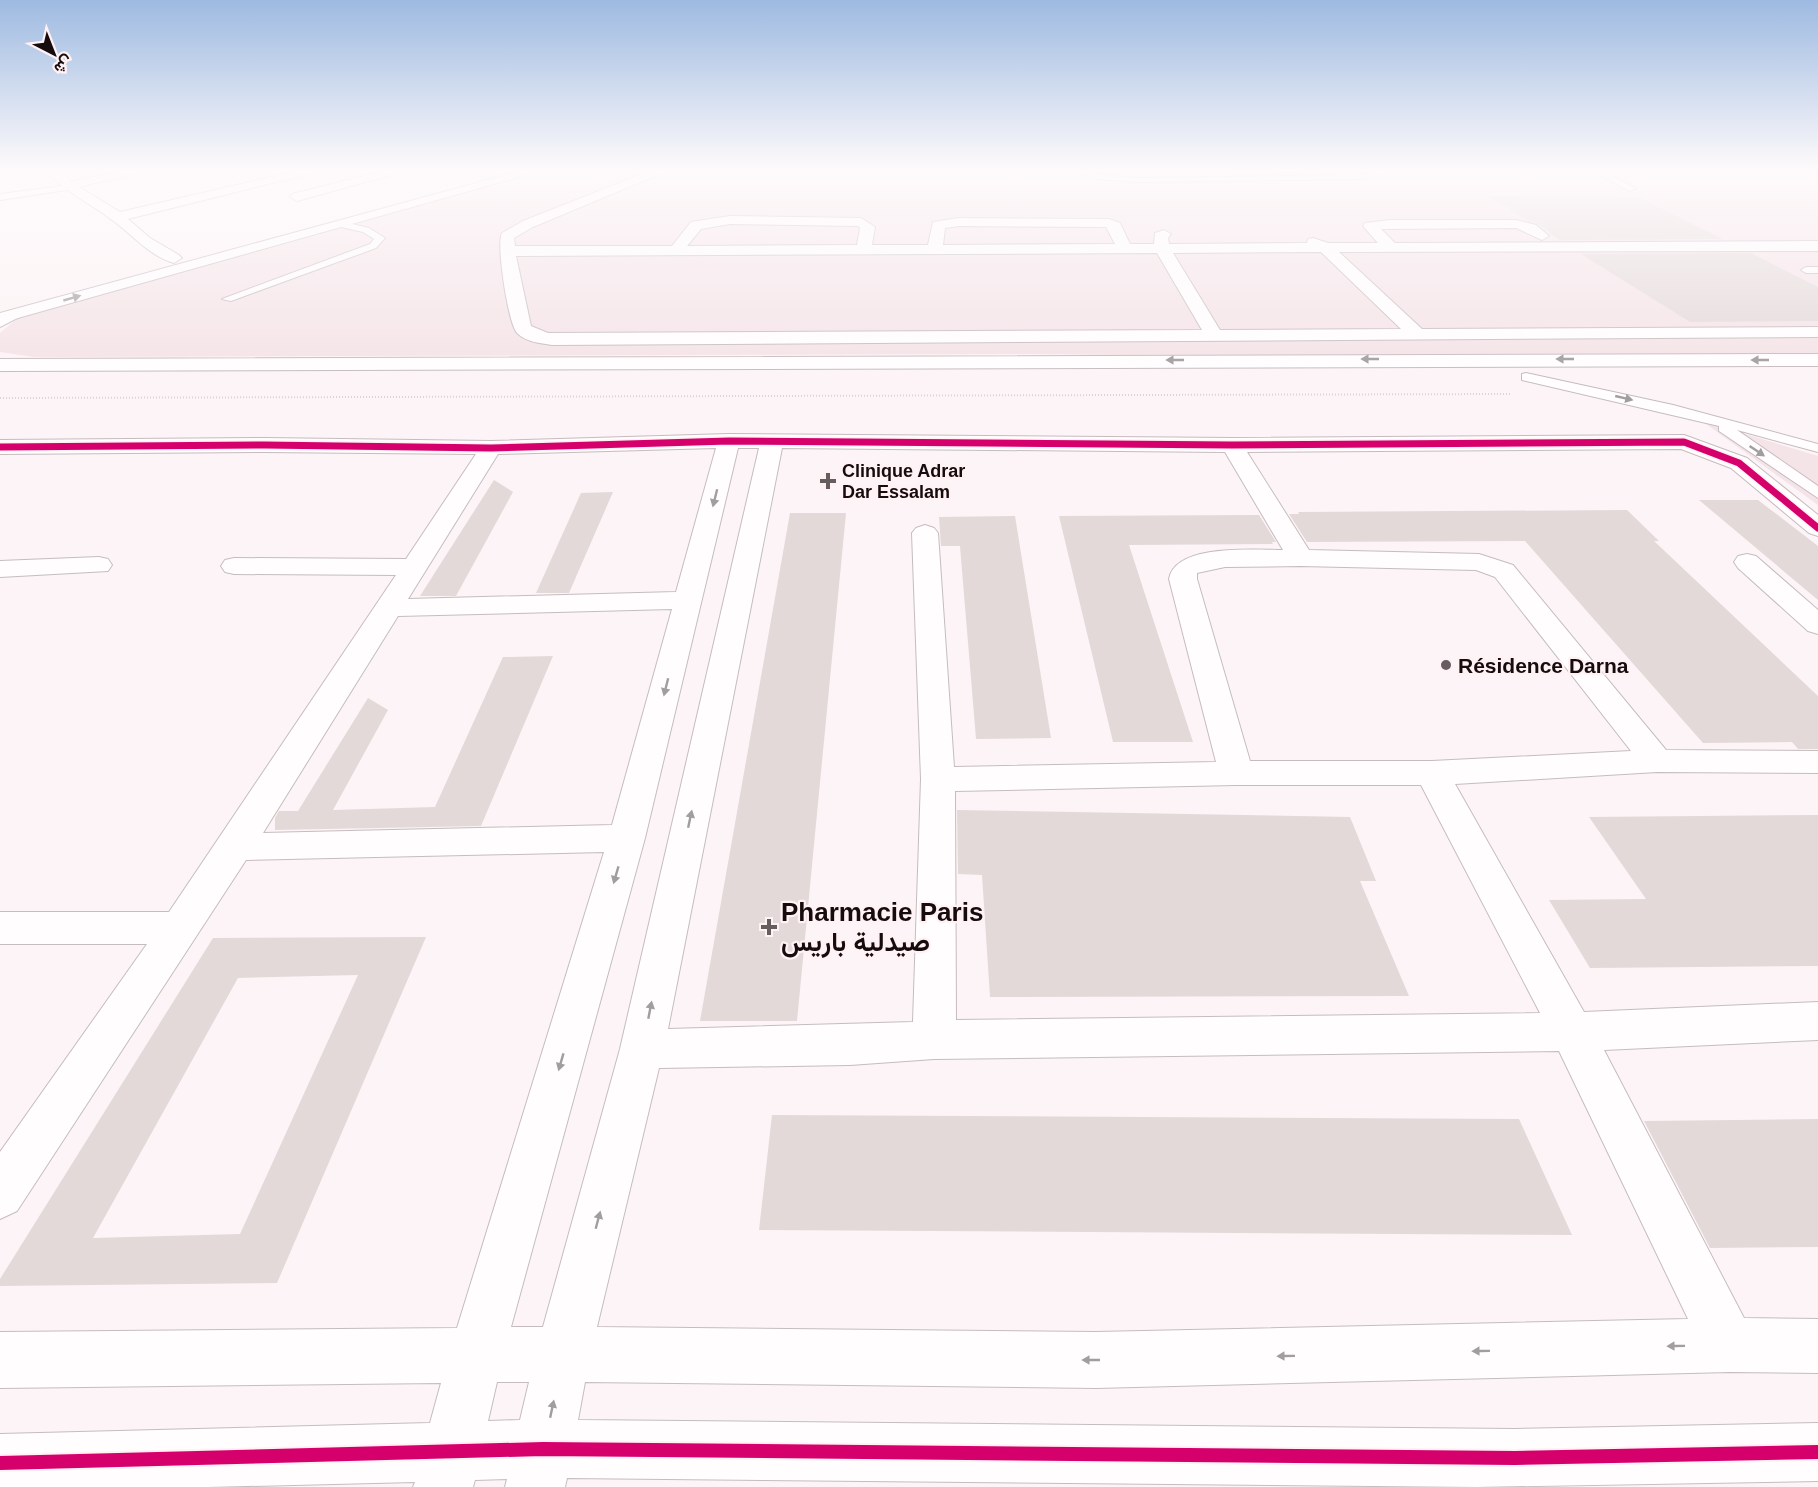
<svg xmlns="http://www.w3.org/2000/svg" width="1818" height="1487" font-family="Helvetica,Vazirmatn,sans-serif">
<rect width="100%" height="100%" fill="#fcf4f6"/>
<g fill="#f4e3e7">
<polygon points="542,168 1818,168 1818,364 1037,354 34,357 0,352 0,333 26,311"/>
<polygon points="1702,421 1818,456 1818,505"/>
</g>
<g fill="#e3d9d9" fill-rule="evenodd">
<polygon points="1488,196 1638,197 1723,239 1559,240 1537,223 1528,221"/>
<polygon points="1751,253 1818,287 1818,321 1690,322 1581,254"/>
<polygon points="494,480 513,492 456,596 420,596"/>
<polygon points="613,492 569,593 536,593 581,493"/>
<polygon points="1699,500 1758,500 1818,546 1818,600"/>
<polygon points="1627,510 1659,541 1654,541 1818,696 1818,749 1798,749 1792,742 1703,743 1525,541 1307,542 1289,514 1299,514 1298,512"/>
<polygon points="790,513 846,513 797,1021 700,1021"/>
<polygon points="1259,515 1276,542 1272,542 1273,544 1129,545 1193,742 1113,742 1059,516"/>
<polygon points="1015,516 1051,738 976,739 960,546 941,546 939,517"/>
<polygon points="553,656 481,826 275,830 275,818 279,811 298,811 368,698 388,710 333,810 435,807 503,657"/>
<polygon points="957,810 1350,817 1376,881 1360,881 1409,996 990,997 982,875 958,874"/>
<polygon points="1818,815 1818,966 1590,968 1549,900 1646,899 1589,817"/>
<path d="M426,937l-149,346 -277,3v-7l213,-341zM358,975l-118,259 -147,4 145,-260z"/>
<polygon points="772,1115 1519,1119 1572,1235 759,1230"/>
<polygon points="1818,1119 1818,1247 1710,1248 1644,1121"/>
</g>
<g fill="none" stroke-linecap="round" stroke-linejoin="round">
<g stroke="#c6bcbf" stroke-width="2">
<g id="lane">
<polygon points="1069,168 1081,168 1100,175 1136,178 1360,175 1377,171 1377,168 1385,168 1385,173 1360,179 1136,182 1099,179"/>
<polygon points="1588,168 1598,168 1636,189 1629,191"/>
<polygon points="70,185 73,189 0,200 0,194"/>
<polygon points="340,221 369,228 385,238 376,248 231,301 222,299 370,244 374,239 363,232 337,226 335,224"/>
<polygon points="1818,267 1818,273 1806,273 1801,270 1806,267"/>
<polygon points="1526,373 1673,405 1818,444 1818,452 1737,430 1818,486 1818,498 1719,431 1719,426 1522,380 1522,374"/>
</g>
</g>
<g stroke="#c6bcbf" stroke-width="2">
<g id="street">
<path d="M45,168h13l13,14 63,-14h23l-78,19 41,25 190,-44h22l-204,51 22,19 29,17 3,3 -8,5c-25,-7 -42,-29 -62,-43 -23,-18 -49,-28 -67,-52z"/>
<polygon points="396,168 409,170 297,201 290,197 292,194"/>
<path d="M657,168h17l-141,59 -19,11 1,8h157l19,-24 39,-6 131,2 14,9 -3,18h56l5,-23 26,-4 150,1 11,4 10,21h24l1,-11 9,-3 7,4 -3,4 1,6 138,-1 1,-4 5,-1 15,5h50l-15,-17 2,-3 25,-3h126l20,5 13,11 -7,4 -26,-12 -135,1 14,14 423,-2v10l-479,1 83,77 396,-2v10l-1266,8c-12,-2 -26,-3 -35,-12 -9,-10 -21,-89 -15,-100l21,-12zM730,224l128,2 2,2 -3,17 -170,1 14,-17zM959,226l147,1 9,17 -172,1 2,-17zM1321,252l80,77 -181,1 -47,-77zM1157,253l45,77 -654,3 -17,-7 -15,-70z"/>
<path d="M729,434l503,4 452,-3 63,23 71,57v21l-9,-3 -78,-65 -50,-19 -434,3 62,98 170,4 34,11 153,185 152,1v22l-161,-1 -202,12 129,228 234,-10v38l-214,10 140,268 74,1v54l-89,-1 -633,16 -511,-6 -7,38 937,9 303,-6v58l-342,6 -909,-9 -2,9h-60l2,-8 -32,1 -2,7h-60l2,-5 -207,5h-208v-53l430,-11 11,-40 -441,5v-56l457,-4 147,-476 -358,8 -229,351 -17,8v-67l147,-208h-147v-32h169l227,-337 -162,-1 -9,-2 -4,-6 4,-6 9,-2 172,1 70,-105 -211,-2 -265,2v-14l265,-2 226,3zM716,448l-40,144 -268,7 90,-145zM738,448h21l-139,601 -77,278h-32l134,-489zM782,448l443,4 58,98c-28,0 -108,-7 -114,29l47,183 -262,5 -16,-234 -4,-5 -9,-3 -9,3 -4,5 9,246 -8,243 -245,7zM1301,566l175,4 19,7 136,174 -199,10h-182l-53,-182v-6l28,-6zM672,609l-60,216 -349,8 135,-217zM1236,785h185l119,228 -584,7 -1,-229zM1559,1051l129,268 -592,13 -499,-5 62,-259 191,-3 84,-6zM497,1382h32l-9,38 -32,1z"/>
<polygon points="1747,554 1756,556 1818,610 1818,634 1808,631 1738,568 1734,562 1738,556"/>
<polygon points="99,557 108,559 112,565 108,571 0,577 0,561"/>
</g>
</g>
<g stroke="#c6bcbf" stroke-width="2">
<polygon id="secondary" points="531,168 551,168 0,323 0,313"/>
</g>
<g stroke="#c6bcbf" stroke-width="2">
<g id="highway">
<polygon points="16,309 25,314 0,327 0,315"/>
<polygon points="1818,354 1818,366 0,371 0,359"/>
</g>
</g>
<polyline stroke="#d8d5d7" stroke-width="2" stroke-dasharray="1 2" stroke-linecap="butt" points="0,398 1511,394"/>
<use href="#lane" fill="#fffdfe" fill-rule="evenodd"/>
<use href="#street" fill="#fffdfe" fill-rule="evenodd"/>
<use href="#secondary" fill="#fffdfe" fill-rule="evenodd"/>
<use href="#highway" fill="#fffdfe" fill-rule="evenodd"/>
<g stroke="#fff1f4" stroke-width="10">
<polyline id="cycleway-far1" points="0,447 265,445 491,448 729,441 1232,445 1684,442 1739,463 1818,528"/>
</g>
<g stroke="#fff1f4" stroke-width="18">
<polyline id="cycleway" points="0,1463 543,1449 1515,1458 1818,1452"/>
</g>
<use href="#cycleway-far1" stroke="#d6006c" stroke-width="7"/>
<use href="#cycleway" stroke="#d6006c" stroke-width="14"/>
</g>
<defs><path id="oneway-solid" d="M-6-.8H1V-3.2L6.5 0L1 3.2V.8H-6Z" transform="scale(1.5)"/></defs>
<g fill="#a29d9e">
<use href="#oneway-solid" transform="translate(72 298) rotate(-16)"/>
<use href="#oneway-solid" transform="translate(1370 359) rotate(-180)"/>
<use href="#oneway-solid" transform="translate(1565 359) rotate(-180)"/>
<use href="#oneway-solid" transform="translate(1175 360) rotate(180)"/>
<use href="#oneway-solid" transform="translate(1760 360) rotate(-180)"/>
<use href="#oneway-solid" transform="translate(1624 398) rotate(13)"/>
<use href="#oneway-solid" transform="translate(1757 451) rotate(34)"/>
<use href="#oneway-solid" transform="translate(715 498) rotate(104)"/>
<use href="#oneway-solid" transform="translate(666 687) rotate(104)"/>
<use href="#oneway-solid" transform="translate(690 819) rotate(-78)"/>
<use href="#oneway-solid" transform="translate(616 875) rotate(106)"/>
<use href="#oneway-solid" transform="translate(650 1010) rotate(-79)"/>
<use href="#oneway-solid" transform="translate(561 1062) rotate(106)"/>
<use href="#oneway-solid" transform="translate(598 1220) rotate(-75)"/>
<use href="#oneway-solid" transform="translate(1676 1346) rotate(179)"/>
<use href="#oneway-solid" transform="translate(1481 1351) rotate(179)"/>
<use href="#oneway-solid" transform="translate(1286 1356) rotate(179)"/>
<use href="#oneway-solid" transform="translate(1091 1360) rotate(-180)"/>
<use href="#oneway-solid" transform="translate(552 1409) rotate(-78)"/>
</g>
<linearGradient id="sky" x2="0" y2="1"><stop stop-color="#9ebae1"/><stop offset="0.45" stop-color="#fefafb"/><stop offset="1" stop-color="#fefafb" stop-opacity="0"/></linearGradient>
<rect width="1818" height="376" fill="url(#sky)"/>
<g fill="#665d5f" stroke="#fff1f4" stroke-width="2">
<path d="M825 472h6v6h6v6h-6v6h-6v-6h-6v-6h6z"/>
<circle cx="1446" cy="665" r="6"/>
<path d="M766 918h6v6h6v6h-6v6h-6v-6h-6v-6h6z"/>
</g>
<g text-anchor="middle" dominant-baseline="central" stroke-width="4.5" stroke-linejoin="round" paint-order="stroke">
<g font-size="18" font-weight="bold" fill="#160c0e" stroke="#fff1f4" text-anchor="start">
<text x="842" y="471">Clinique Adrar<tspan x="842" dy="21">Dar Essalam</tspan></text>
</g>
<g font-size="21" font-weight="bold" fill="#160c0e" stroke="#fff1f4" text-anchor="start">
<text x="1458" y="665">Résidence Darna</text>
</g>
<g font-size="26" font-weight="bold" fill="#160c0e" stroke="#fff1f4" text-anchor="start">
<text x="781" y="912">Pharmacie Paris<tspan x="781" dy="30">صيدلية باريس</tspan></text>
</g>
</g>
<g transform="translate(54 54) rotate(138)" stroke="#fff1f4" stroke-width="4.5" paint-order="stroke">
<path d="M0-4.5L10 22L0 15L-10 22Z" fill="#160c0e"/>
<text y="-9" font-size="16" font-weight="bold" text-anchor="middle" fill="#160c0e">ش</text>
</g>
</svg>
